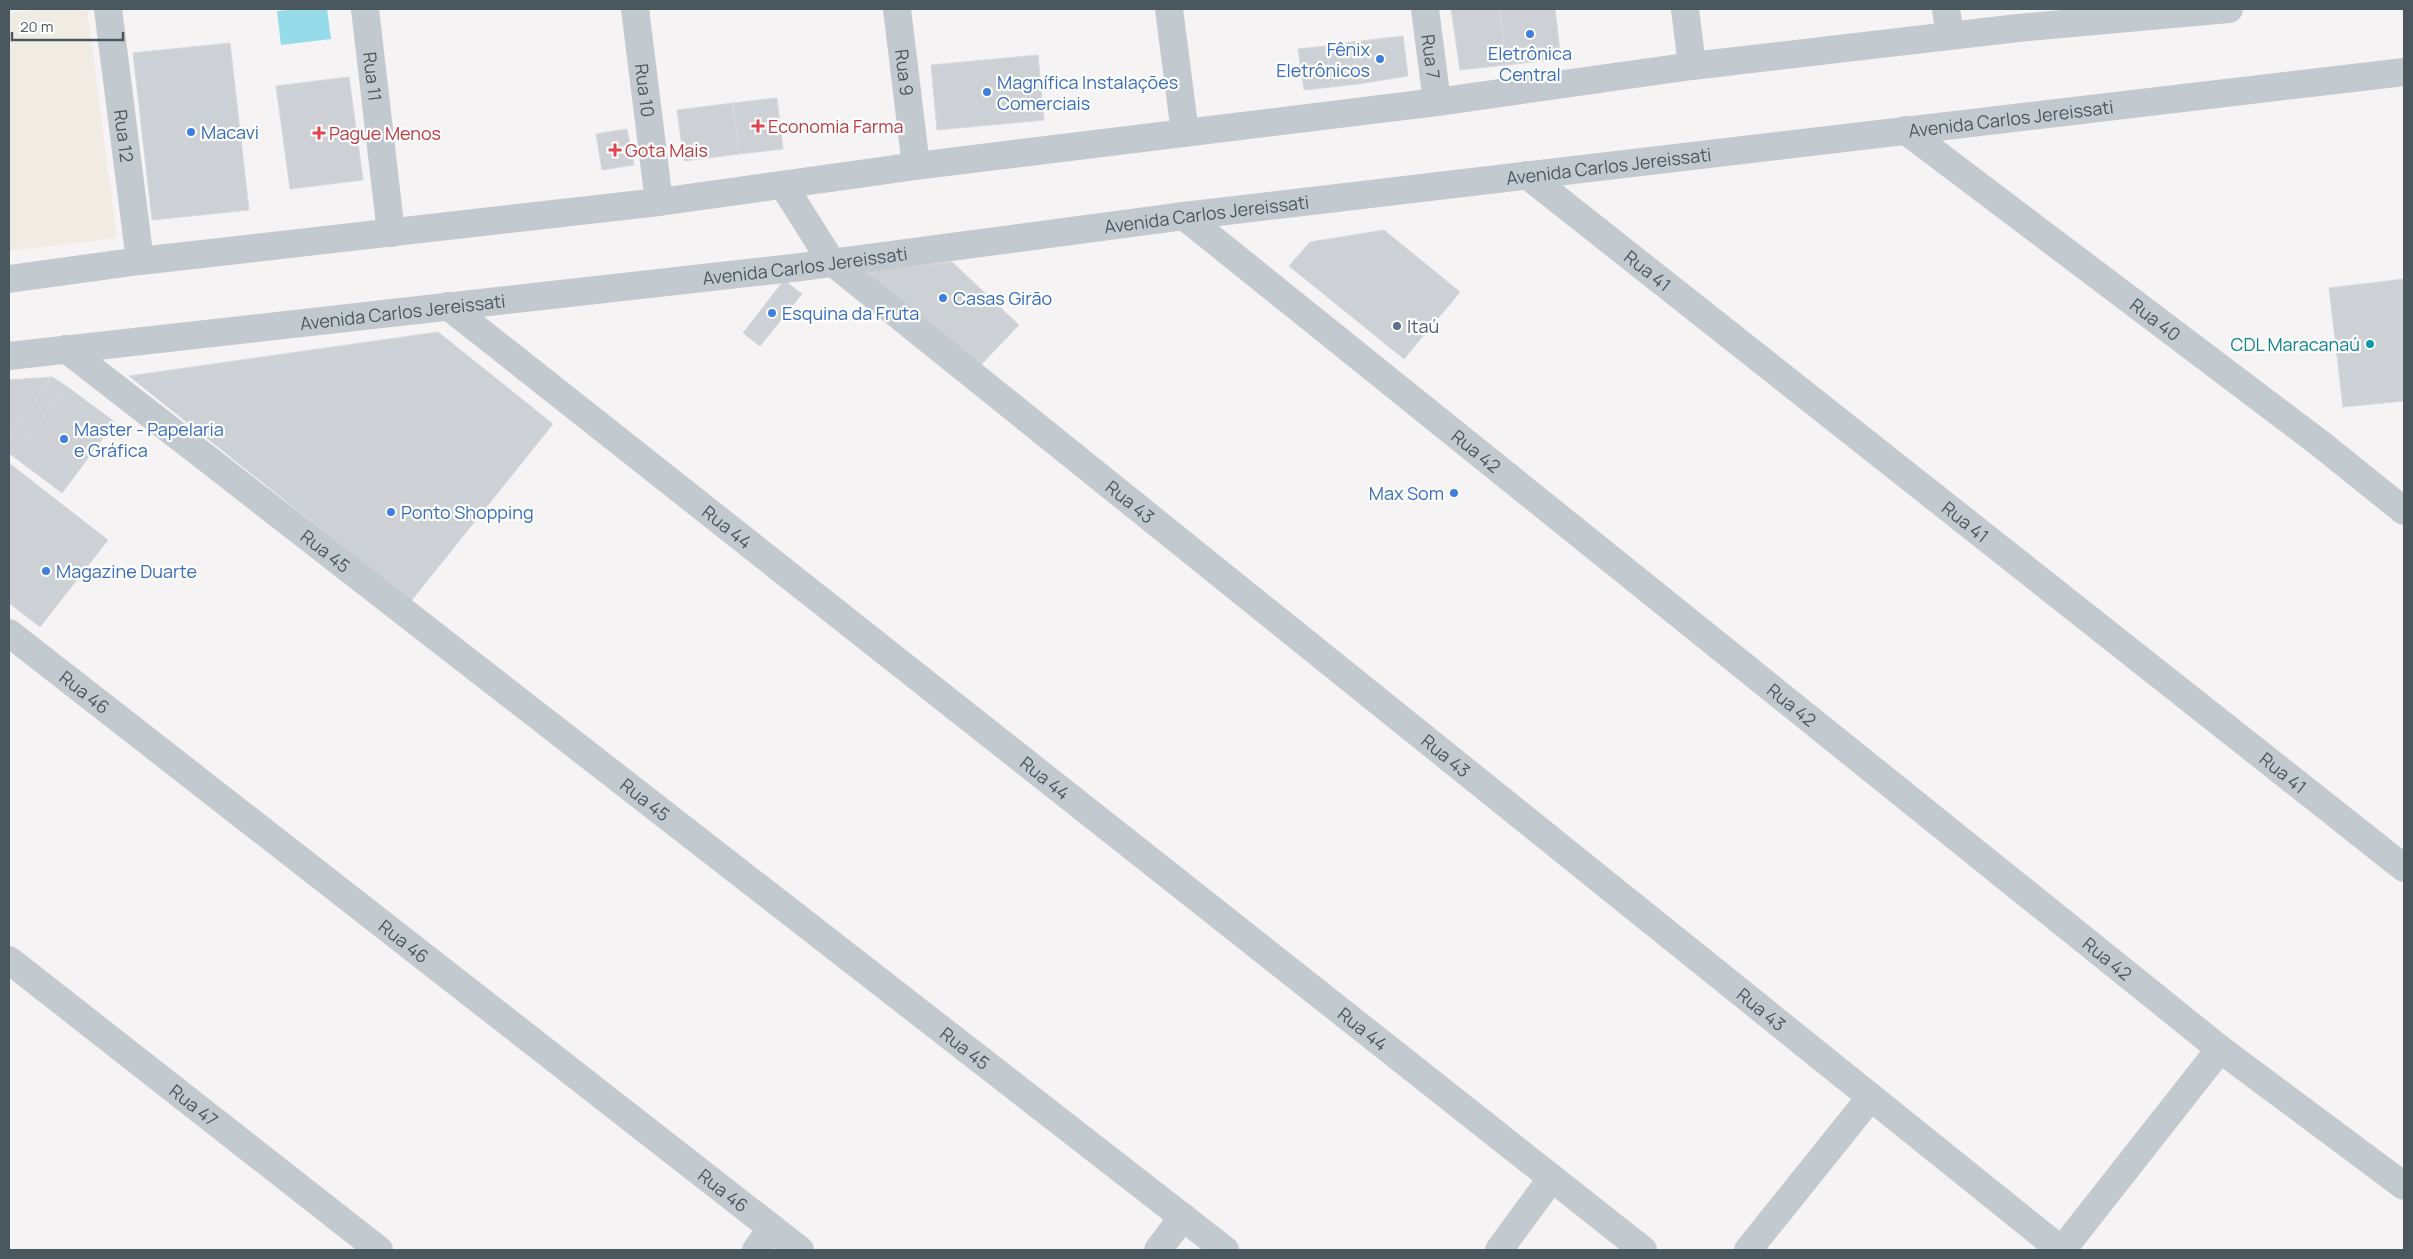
<svg xmlns="http://www.w3.org/2000/svg" width="2413" height="1259" font-family="Manrope,sans-serif">
<rect width="100%" height="100%" fill="#f5f3f3"/>
<polygon fill="#f1ece3" points="41,9 87,9 117,238 9,251 9,13"/>
<polygon fill="#95dbe9" points="301,9 327,9 331,39 281,45 277,11"/>
<g fill="#cdd0d4" stroke="#d7d9dd">
<polygon points="1451,9 1500,9 1506,65 1460,70"/>
<polygon points="1500,9 1555,9 1561,59 1506,65"/>
<polygon points="1403,36 1408,76 1358,84 1352,42"/>
<polygon points="1352,42 1358,84 1332,87 1326,46"/>
<polygon points="230,43 249,210 152,220 133,53"/>
<polygon points="1326,46 1332,87 1304,90 1298,49"/>
<polygon points="1038,55 1044,120 937,130 931,65"/>
<polygon points="349,77 363,180 290,189 276,86"/>
<polygon points="777,98 783,149 739,154 733,103"/>
<polygon points="733,103 739,154 684,161 677,110"/>
<polygon points="627,129 634,165 602,170 596,134"/>
<polygon points="1384,230 1460,292 1404,359 1289,266 1310,242"/>
<polygon points="952,262 1019,325 975,371 867,271"/>
<polygon points="2404,279 2404,401 2343,407 2329,288"/>
<polygon points="784,280 802,294 760,346 743,333"/>
<polygon points="438,332 553,424 411,601 129,376"/>
<polygon points="52,377 9,438 9,380"/>
<polygon points="52,377 66,386 14,457 9,453 9,438"/>
<polygon points="66,386 115,422 62,493 14,457"/>
<polygon points="9,463 108,540 40,627 9,603"/>
</g>
<g fill="none" stroke-linecap="round" stroke-linejoin="round">
<g stroke="#c2cad0" stroke-width="28">
<path id="s1" d="M108,9l32,252"/>
<path id="s2" d="M365,9l26,224"/>
<path id="s3" d="M635,9l24,193"/>
<path id="s4" d="M897,9l19,157"/>
<polyline points="1169,9 1185,133"/>
<path id="s5" d="M1425,9l12,93"/>
<polyline points="1685,9 1692,66"/>
<polyline points="1946,9 1950,36"/>
<path id="s6" d="M1527,175l877,693"/>
<path id="s7" d="M783,185l48,76 1230,989"/>
<path id="s8" d="M1184,216l1036,833 184,137"/>
<path id="s9" d="M448,306l1195,944"/>
<path id="s10" d="M66,349l1159,901"/>
<path id="s11" d="M9,633l791,617"/>
<path id="s12" d="M9,960l370,290"/>
<polyline points="756,1250 772,1228"/>
<polyline points="1158,1250 1183,1217"/>
<polyline points="1499,1250 1551,1179"/>
<polyline points="1748,1250 1870,1098"/>
<polyline points="2062,1250 2220,1049"/>
</g>
<g stroke="#c2cad0" stroke-width="28">
<path id="s13" d="M1905,130l417,315 82,66"/>
<polyline points="9,279 140,261 659,202 916,166 1437,102 1692,66 2018,28 2229,9"/>
<path id="s14" d="M9,356l792,-89 383,-51 1220,-144"/>
</g>
</g>
<g fill="#3f7fe0" stroke="#fff" stroke-width="2">
<circle cx="1530" cy="34" r="5"/>
<circle cx="1380" cy="59" r="5"/>
<circle cx="987" cy="92" r="5"/>
<circle cx="191" cy="132" r="5"/>
<circle cx="943" cy="298" r="5"/>
<circle cx="772" cy="313" r="5"/>
<circle cx="64" cy="439" r="5"/>
<circle cx="1454" cy="493" r="5"/>
<circle cx="391" cy="512" r="5"/>
<circle cx="46" cy="571" r="5"/>
</g>
<g fill="#e0444e" stroke="#fff" stroke-width="2">
<path d="M755.5 118.5h5v5h5v5h-5v5h-5v-5h-5v-5h5z"/>
<path d="M316.5 125.5h5v5h5v5h-5v5h-5v-5h-5v-5h5z"/>
<path d="M612.5 142.5h5v5h5v5h-5v5h-5v-5h-5v-5h5z"/>
</g>
<circle fill="#5c6f8a" stroke="#fff" stroke-width="2" cx="1397" cy="326" r="5"/>
<circle fill="#0f9aa8" stroke="#fff" stroke-width="2" cx="2370" cy="344" r="5"/>
<g text-anchor="middle" dominant-baseline="central" stroke-width="4.5" stroke-linejoin="round" paint-order="stroke">
<g font-size="18" fill="#366cbe" stroke="#fff" text-anchor="start">
<text x="1370" y="49" text-anchor="end">Fênix<tspan x="1370" dy="21">Eletrônicos</tspan></text>
<text x="1530" y="53" text-anchor="middle">Eletrônica<tspan x="1530" dy="21">Central</tspan></text>
<text x="997" y="82">Magnífica Instalações<tspan x="997" dy="21">Comerciais</tspan></text>
<text x="201" y="132">Macavi</text>
<text x="953" y="298">Casas Girão</text>
<text x="782" y="313">Esquina da Fruta</text>
<text x="74" y="429">Master - Papelaria<tspan x="74" dy="21">e Gráfica</tspan></text>
<text x="1444" y="493" text-anchor="end">Max Som</text>
<text x="401" y="512">Ponto Shopping</text>
<text x="56" y="571">Magazine Duarte</text>
</g>
<g font-size="18" fill="#4b575f" stroke="#fff">
<text stroke="none"><textPath href="#s5" startOffset="48">Rua 7</textPath></text>
<text stroke="none"><textPath href="#s4" startOffset="64">Rua 9</textPath></text>
<text stroke="none"><textPath href="#s2" startOffset="68">Rua 11</textPath></text>
<text stroke="none"><textPath href="#s3" startOffset="82">Rua 10</textPath></text>
<text stroke="none"><textPath href="#s14" startOffset="2016">Avenida Carlos Jereissati</textPath></text>
<text stroke="none"><textPath href="#s1" startOffset="128">Rua 12</textPath></text>
<text stroke="none"><textPath href="#s14" startOffset="1611">Avenida Carlos Jereissati</textPath></text>
<text stroke="none"><textPath href="#s14" startOffset="1206">Avenida Carlos Jereissati</textPath></text>
<text stroke="none"><textPath href="#s14" startOffset="801">Avenida Carlos Jereissati</textPath></text>
<text stroke="none"><textPath href="#s6" startOffset="154">Rua 41</textPath></text>
<text stroke="none"><textPath href="#s14" startOffset="396">Avenida Carlos Jereissati</textPath></text>
<text stroke="none"><textPath href="#s13" startOffset="314">Rua 40</textPath></text>
<text stroke="none"><textPath href="#s8" startOffset="375">Rua 42</textPath></text>
<text stroke="none"><textPath href="#s7" startOffset="474">Rua 43</textPath></text>
<text stroke="none"><textPath href="#s6" startOffset="559">Rua 41</textPath></text>
<text stroke="none"><textPath href="#s9" startOffset="356">Rua 44</textPath></text>
<text stroke="none"><textPath href="#s10" startOffset="329">Rua 45</textPath></text>
<text stroke="none"><textPath href="#s11" startOffset="96">Rua 46</textPath></text>
<text stroke="none"><textPath href="#s8" startOffset="780">Rua 42</textPath></text>
<text stroke="none"><textPath href="#s7" startOffset="879">Rua 43</textPath></text>
<text stroke="none"><textPath href="#s6" startOffset="964">Rua 41</textPath></text>
<text stroke="none"><textPath href="#s9" startOffset="761">Rua 44</textPath></text>
<text stroke="none"><textPath href="#s10" startOffset="734">Rua 45</textPath></text>
<text stroke="none"><textPath href="#s11" startOffset="501">Rua 46</textPath></text>
<text stroke="none"><textPath href="#s8" startOffset="1185">Rua 42</textPath></text>
<text stroke="none"><textPath href="#s7" startOffset="1284">Rua 43</textPath></text>
<text stroke="none"><textPath href="#s9" startOffset="1166">Rua 44</textPath></text>
<text stroke="none"><textPath href="#s10" startOffset="1139">Rua 45</textPath></text>
<text stroke="none"><textPath href="#s12" startOffset="235">Rua 47</textPath></text>
<text stroke="none"><textPath href="#s11" startOffset="906">Rua 46</textPath></text>
</g>
<g font-size="18" fill="#be3a42" stroke="#fff" text-anchor="start">
<text x="768" y="126">Economia Farma</text>
<text x="329" y="133">Pague Menos</text>
<text x="625" y="150">Gota Mais</text>
</g>
<g font-size="18" fill="#4e5e75" stroke="#fff" text-anchor="start">
<text x="1407" y="326">Itaú</text>
</g>
<g font-size="18" fill="#0d838f" stroke="#fff" text-anchor="end">
<text x="2360" y="344">CDL Maracanaú</text>
</g>
</g>
<rect width="2413" height="1259" fill="none" stroke="#4b575f" stroke-width="20"/>
<path d="M12 32v8h111v-8" fill="none" stroke="#4b575f" stroke-width="2.5"/>
<text x="20" y="32" font-size="15" fill="#4b575f" stroke="#ffffff" stroke-width="4" paint-order="stroke">20 m</text>
</svg>
